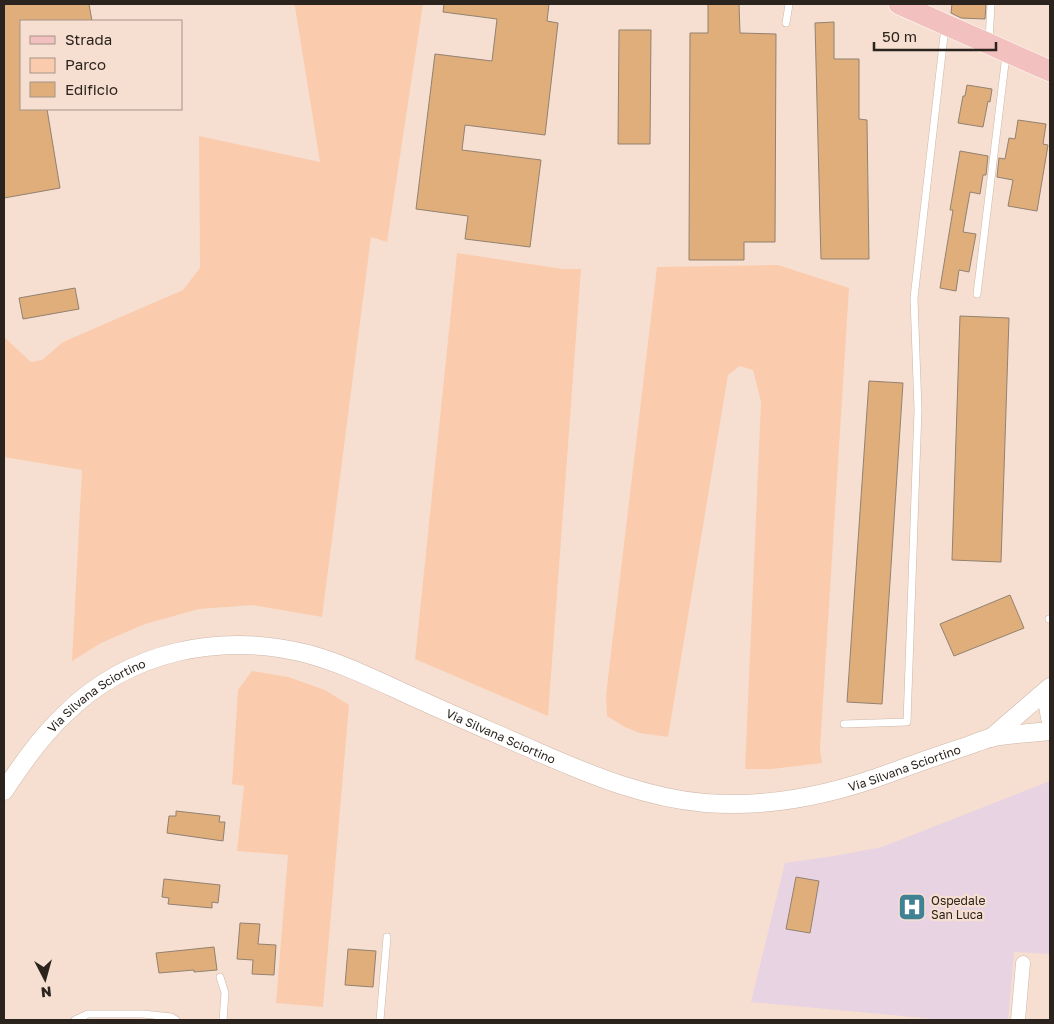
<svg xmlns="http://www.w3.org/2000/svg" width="1054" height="1024" font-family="'Golos Text',sans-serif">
<rect width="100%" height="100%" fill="#f6dfd0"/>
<polygon fill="#e8d3e2" points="1050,781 1050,954 1014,952 1008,1020 945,1020 751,1002 785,863 834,856 882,847"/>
<g fill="#faccad">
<polygon points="293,4 423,4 387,242 371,237 322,617 253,605 199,609 145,624 101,643 72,661 82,470 4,457 4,337 31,362 42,360 63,342 183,290 200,268 199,136 320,162 295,7"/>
<polygon points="457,253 563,269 581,269 548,716 415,659"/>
<polygon points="778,265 849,288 820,749 822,763 772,769 745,769 761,402 753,370 740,366 728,375 668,737 640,733 625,727 607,716 606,695 657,267"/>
<polygon points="252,671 288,677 325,690 349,705 323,1007 276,1003 288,855 237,851 244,786 232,784 238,690"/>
</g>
<g fill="#dfae7b" stroke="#928170">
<polygon points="4,4 89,4 92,21 21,21 21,109 47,109 60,188 4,198"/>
<polygon points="444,4 549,4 547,21 558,23 545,135 465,125 462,150 541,160 530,247 465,239 468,216 416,209 435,54 492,61 497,19 443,12"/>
<polygon points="708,4 739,4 740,33 776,34 775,242 744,242 744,260 689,260 690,33 708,33"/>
<polygon points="952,4 986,4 985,19 961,18 951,13"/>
<polygon points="834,22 834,59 859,59 859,119 867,120 869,259 821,259 815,23"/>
<polygon points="619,30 651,30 650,144 618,144"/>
<polygon points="967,85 992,89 990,102 988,101 983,127 958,123 963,96 965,96"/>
<polygon points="1018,120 1046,124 1043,144 1048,145 1037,211 1008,206 1013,180 997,177 999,158 1005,159 1009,138 1015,139"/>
<polygon points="960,151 988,156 986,175 983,175 980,194 970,192 963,232 976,234 969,272 959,270 956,291 940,288 953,210 950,210"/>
<polygon points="75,288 79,309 23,319 19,298"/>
<polygon points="960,316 1009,318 1001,562 952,560"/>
<polygon points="869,381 903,383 882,704 847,702"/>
<polygon points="1010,595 1024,628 954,656 940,624"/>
<polygon points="176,811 220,816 219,822 225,822 223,841 167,833 169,816 176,816"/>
<polygon points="796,877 819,881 810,933 786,929"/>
<polygon points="164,879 220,885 218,903 212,902 212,908 168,904 169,898 162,897"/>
<polygon points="240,923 260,924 258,944 276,945 274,975 252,974 253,960 237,959"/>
<polygon points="214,947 217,970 194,972 194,970 159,973 156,953"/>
<polygon points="348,949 376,951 373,987 345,985"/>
</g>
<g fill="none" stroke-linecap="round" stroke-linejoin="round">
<g stroke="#cdb7a9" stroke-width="8">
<g id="service">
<polyline points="786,23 789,4"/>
<polyline points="989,41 991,4"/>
<polyline points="977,294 1006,55"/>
<polyline points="1049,619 1050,619"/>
<polyline points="844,724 907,722 918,410 914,298 945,27"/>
<polyline points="220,977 225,993 223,1020"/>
<polyline points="75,1020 88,1014 143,1014 171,1017 176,1020"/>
<polyline points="380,1020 387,937"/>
</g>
</g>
<g stroke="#cdb7a9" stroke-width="15">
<polyline id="minor" points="1018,1020 1023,963"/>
</g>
<g stroke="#cdb7a9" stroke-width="19">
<g id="tertiary">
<polyline points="1050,692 1048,706 1050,718"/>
<polyline points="991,738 1050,687"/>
<path id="s1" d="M4,791c18,-27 36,-53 60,-76 65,-65 157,-83 244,-61 36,10 68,26 101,41 44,20 88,39 131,58 53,23 107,45 165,50 62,5 126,-8 185,-30 24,-9 47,-17 71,-25 10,-3 21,-8 32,-11 19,-3 38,-4 57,-6"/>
</g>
</g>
<g stroke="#fff" stroke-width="22">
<polyline id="primary" points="899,4 1050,71"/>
</g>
<use href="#service" stroke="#fff" stroke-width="7"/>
<use href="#minor" stroke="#fff" stroke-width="14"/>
<use href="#tertiary" stroke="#fff" stroke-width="18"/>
<use href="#primary" stroke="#f2c1bf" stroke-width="21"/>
</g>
<defs>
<g id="hospital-square" transform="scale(1.4375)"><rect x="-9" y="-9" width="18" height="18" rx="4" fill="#418194" stroke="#f6dfd0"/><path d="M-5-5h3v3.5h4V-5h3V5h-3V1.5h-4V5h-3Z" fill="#fff"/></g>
</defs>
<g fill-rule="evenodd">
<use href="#hospital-square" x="912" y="907"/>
</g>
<g text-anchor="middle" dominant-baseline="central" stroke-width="4.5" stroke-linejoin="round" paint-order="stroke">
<g font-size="12" fill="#2b231d" stroke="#f6dfd0">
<text stroke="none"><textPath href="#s1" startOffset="135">Via Silvana Sciortino</textPath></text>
<text stroke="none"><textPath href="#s1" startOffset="570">Via Silvana Sciortino</textPath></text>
<text stroke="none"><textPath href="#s1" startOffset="990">Via Silvana Sciortino</textPath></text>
</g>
<g font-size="12" fill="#2b231d" stroke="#f6dfd0" text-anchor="start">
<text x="931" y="900">Ospedale<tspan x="931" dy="14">San Luca</tspan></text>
</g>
</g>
<rect width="1054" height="1024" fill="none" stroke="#2b231d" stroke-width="10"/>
<rect x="20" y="20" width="162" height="90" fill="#f6dfd0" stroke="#a59488"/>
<rect x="30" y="36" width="25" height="8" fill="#f2c1bf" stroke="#a59488"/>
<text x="65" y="45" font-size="15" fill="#2b231d">Strada</text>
<rect x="30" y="58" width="25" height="15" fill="#faccad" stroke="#a59488"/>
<text x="65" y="70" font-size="15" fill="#2b231d">Parco</text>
<rect x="30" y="82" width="25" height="15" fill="#dfae7b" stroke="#a59488"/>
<text x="65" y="95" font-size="15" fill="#2b231d">Edificio</text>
<g transform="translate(45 979) rotate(174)" stroke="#f6dfd0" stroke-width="4" paint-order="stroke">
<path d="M0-4L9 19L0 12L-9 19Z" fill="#2b231d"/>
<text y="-8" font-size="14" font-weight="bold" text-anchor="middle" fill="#2b231d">N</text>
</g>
<path d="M874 42v8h122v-8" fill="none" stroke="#2b231d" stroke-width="2.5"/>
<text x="882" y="42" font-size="15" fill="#2b231d" stroke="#f6dfd0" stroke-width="4" paint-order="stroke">50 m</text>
</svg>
